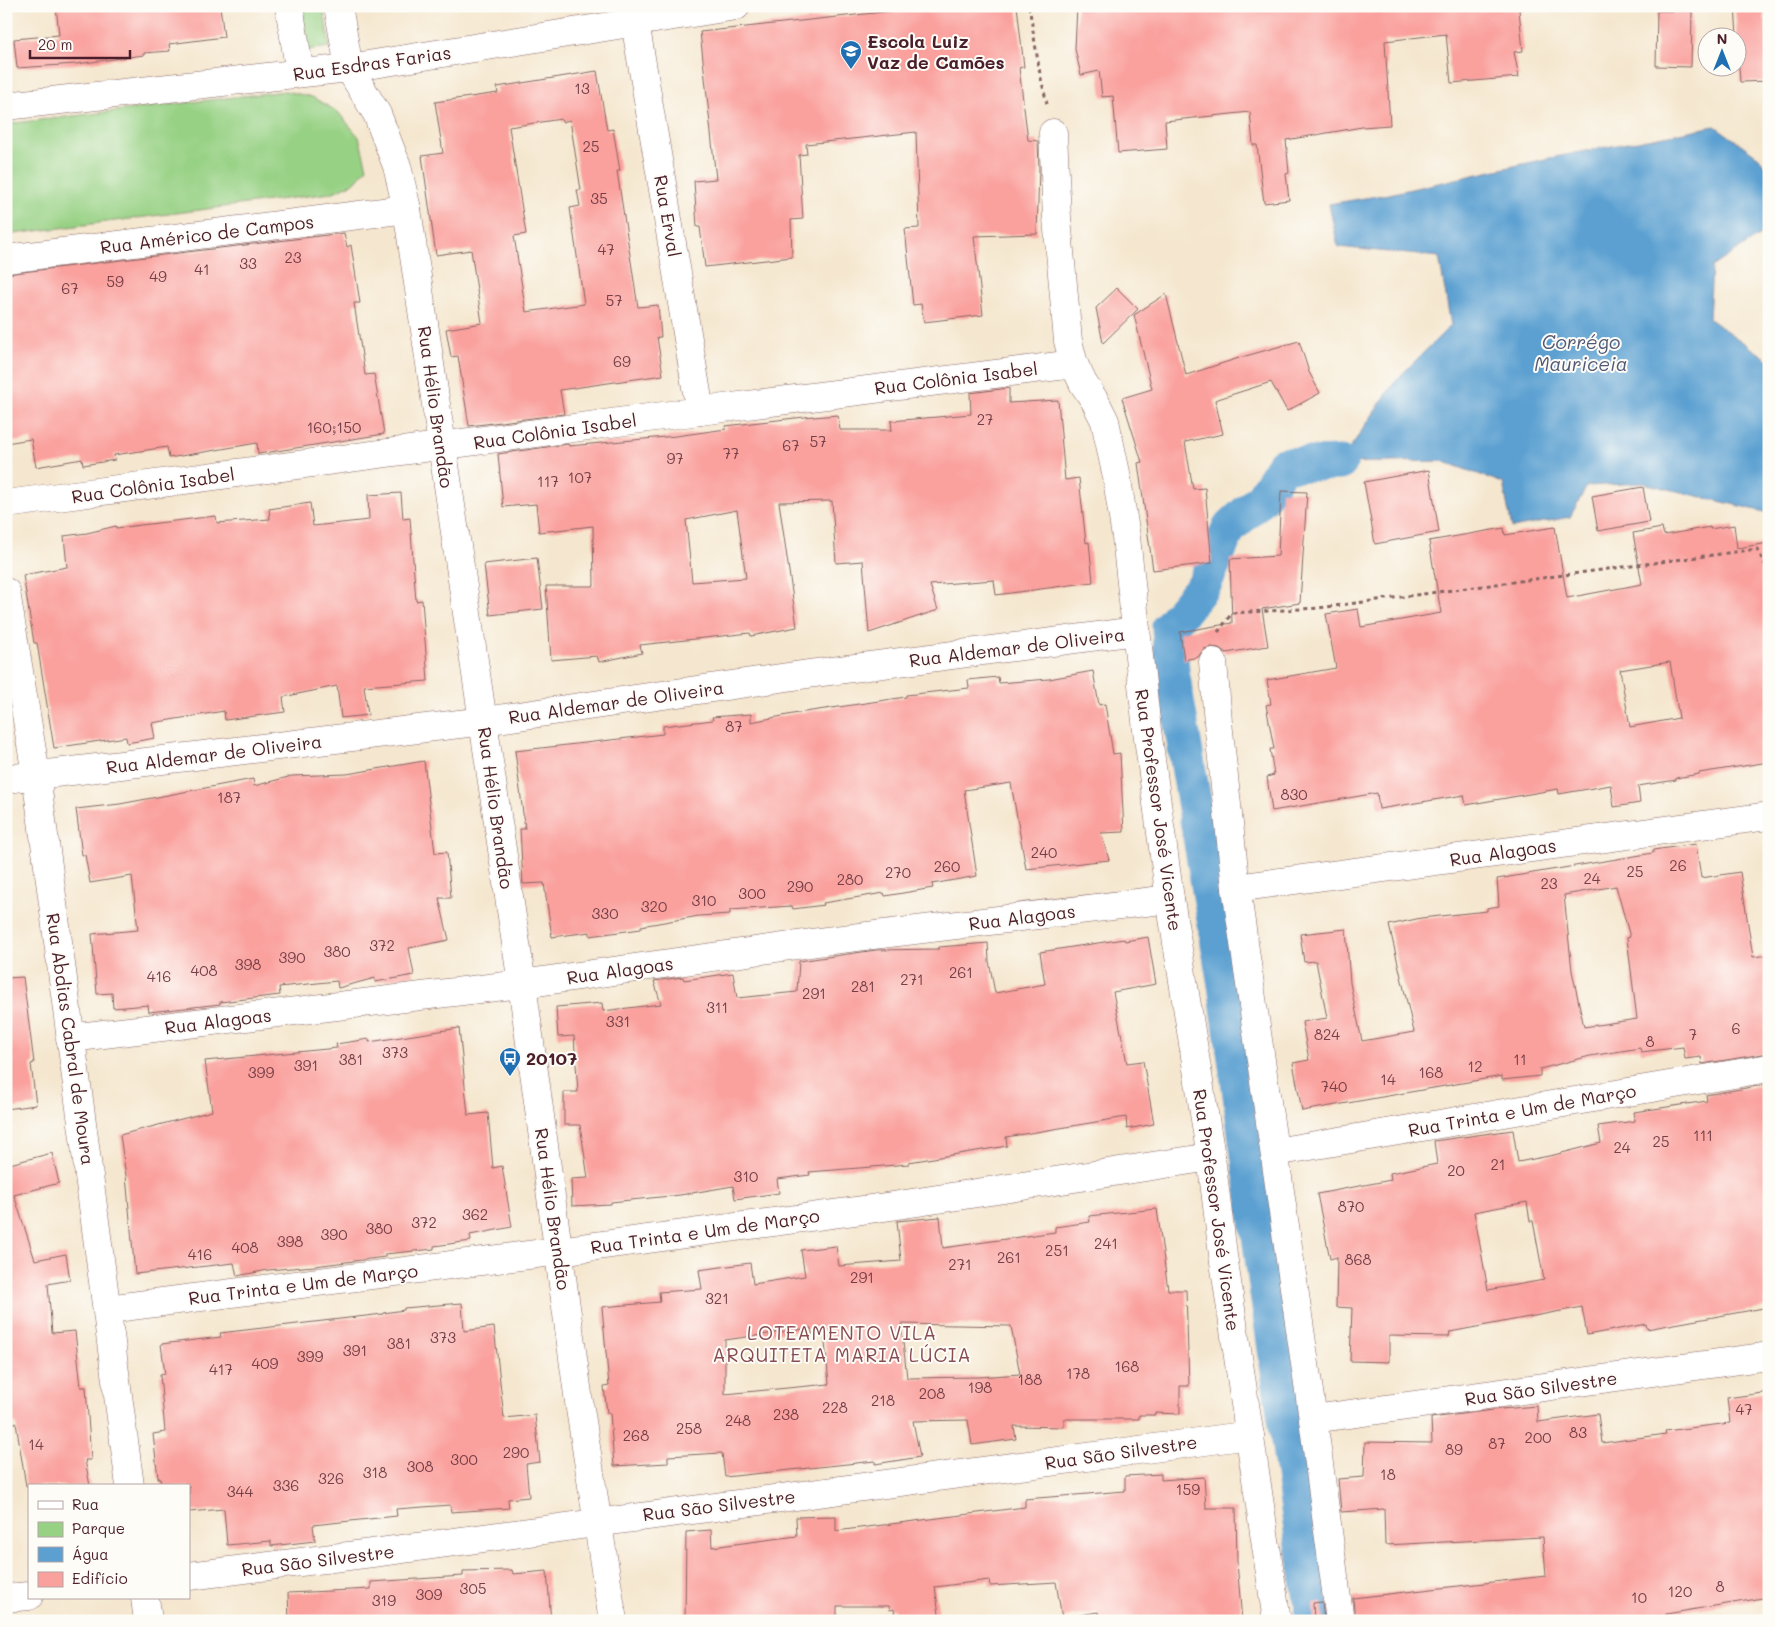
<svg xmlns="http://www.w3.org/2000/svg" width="1775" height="1627" font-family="Mali,sans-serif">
<rect width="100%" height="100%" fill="#fdfcf7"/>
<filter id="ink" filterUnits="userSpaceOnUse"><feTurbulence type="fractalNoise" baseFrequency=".02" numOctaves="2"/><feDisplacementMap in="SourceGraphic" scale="10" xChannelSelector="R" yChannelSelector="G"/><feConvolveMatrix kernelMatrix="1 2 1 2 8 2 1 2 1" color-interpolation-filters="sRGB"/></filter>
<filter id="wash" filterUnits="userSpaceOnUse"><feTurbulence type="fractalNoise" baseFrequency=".0096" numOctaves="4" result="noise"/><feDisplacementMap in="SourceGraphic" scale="20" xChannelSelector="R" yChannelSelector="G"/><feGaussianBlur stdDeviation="1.12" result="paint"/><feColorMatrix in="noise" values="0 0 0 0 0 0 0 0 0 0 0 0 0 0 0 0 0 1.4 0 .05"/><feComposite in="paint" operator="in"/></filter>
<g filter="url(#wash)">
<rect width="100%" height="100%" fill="#f5e7cf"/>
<g fill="#97d184" stroke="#707858">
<polygon points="300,6 323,6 330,47 307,50"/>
<polygon points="285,91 312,97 338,112 359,137 367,168 354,183 331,193 6,235 6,124"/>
</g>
<polygon fill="#5ca0d1" stroke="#53607e" points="1715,126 1759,157 1769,171 1769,229 1712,267 1709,319 1769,360 1769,513 1643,483 1587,486 1570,517 1512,528 1503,483 1442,461 1340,463 1396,380 1451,325 1439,257 1338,247 1329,204 1389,194 1550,158"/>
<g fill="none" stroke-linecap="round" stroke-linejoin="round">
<polyline stroke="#5ca0d1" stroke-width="35" points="1314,1621 1266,1287 1225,985 1172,671 1169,627 1204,585 1229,528 1262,498 1283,465 1340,463"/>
</g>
<g id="blocks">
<g fill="#faa09d" fill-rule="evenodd">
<polygon points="56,6 220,6 224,37 169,44 170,51 144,53 144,55 76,64 17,68 14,39 59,35"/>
<polygon points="913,6 1017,6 1024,67 1019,68 1028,140 1038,141 1039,169 1037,234 974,236 983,315 924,322 921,304 913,305 905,229 919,228 916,132 806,144 807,154 799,155 803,219 791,220 792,257 705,267 700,227 697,227 694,181 716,179 700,32 892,11 892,9"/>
<polygon points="1077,6 1528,6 1519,10 1523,51 1514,52 1519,77 1451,83 1446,34 1385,41 1390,125 1362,127 1286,140 1289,173 1286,174 1289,200 1264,203 1257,145 1253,145 1250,112 1165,121 1167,149 1118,153 1113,96 1102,97 1099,71 1081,75 1075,49"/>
<polygon points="1735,6 1763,6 1769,53 1769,81 1740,82"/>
<polygon points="1657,11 1692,11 1691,67 1656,66"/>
<path d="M597,71l10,59 6,-1 7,42h-3l21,136 20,-2 3,32h-4l6,38 -103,15 4,24 -95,12 -11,-70 -7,1 -5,-28 36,-6 -11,-73 -35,5 -14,-99 21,-3 -8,-51 63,-9 -1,-6zM561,119l1,3 8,-2 11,70h-4l3,16 -10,2 14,96 -58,8 -12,-76 12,-2 -17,-107z"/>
<polygon points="344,233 347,247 351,245 360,303 354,303 365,375 374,374 384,434 258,454 257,443 169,458 167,447 114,455 115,460 83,465 82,459 36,467 31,439 6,443 6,274"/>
<polygon points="1117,288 1138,309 1103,343 1096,308"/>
<polygon points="1166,294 1186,375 1242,357 1299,341 1309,372 1320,393 1287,411 1271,382 1215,400 1223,434 1185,442 1193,489 1205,488 1212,563 1153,570 1138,463 1142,462 1122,398 1152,389 1134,315"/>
<path d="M1009,388v15l49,-3 7,80 14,-2 7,65 3,-1 4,40 -97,13 -2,-15 -64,5 8,25 -69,23 -6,-72 -27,2 -4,-62 -53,1 18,125 -46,9 -1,-3 -110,12 2,8 -43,9 -2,-6 -46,4 -5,-74h48l-1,-60 -54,6 -3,-28 -33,3 -5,-53 70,-10 1,2 107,-10 50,-7 -1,-3 88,-10v1l25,-2 2,15h52l-1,-9 80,-7 -1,-21zM737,510l9,68 -54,4 -6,-62z"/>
<polygon points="1429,470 1439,532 1375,544 1364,482"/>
<polygon points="1643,487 1649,522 1598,531 1592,496"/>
<polygon points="1281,491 1307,492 1300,603 1262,609 1268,646 1226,653 1219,648 1211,647 1204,649 1198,657 1184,660 1180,632 1232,623 1230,559 1278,556"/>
<polygon points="401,493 403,519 410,518 416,601 422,600 428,681 364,686 368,715 341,718 337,686 283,697 285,712 225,720 224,711 152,723 155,738 127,743 126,737 54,748 37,643 34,643 23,575 67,567 64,536 87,533 116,526 116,528 216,516 217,523 270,519 269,509 310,503 313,526 369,520 368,495"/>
<path d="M1734,525l3,23 32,-5v219l-70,11v1l-23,4v2l-38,6 2,17 -26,4 -3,-22 -52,9 -1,-5 -92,16 -2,-10 -85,14 -2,-16 -105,18 -5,-34 7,-2 -4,-26h4l-8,-44 5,-1 -4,-24 69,-12 -10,-54 32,-5 3,18 80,-14 -12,-72 75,-13 1,7 50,-8 12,71 75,-14 -9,-51 29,-5 2,7 46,-8v2zM1670,662l9,56 -49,9 -10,-57z"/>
<polygon points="537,558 543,609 490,615 484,564"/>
<polygon points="1093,671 1099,705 1105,704 1113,754 1120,753 1124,832 1101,833 1109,860 1026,869 1011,783 964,790 977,876 932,884 933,888 885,896 884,893 823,903 824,905 793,909 792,906 730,910 730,914 699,916 641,926 641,929 590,936 590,932 552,937 544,883 523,884 520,829 525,829 515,751 663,734 663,726 713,720 712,717 751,714 751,722 798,713 906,697 906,695 969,688 968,680 998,677 999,683 1049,679"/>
<polygon points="424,761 435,853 447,852 451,898 439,898 449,940 409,948 414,975 375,982 375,978 338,988 337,981 279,987 280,995 220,1002 220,1004 149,1012 148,1005 113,1008 112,993 97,994 92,934 138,930 132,876 90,883 85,855 82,855 76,809 120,804 253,779 254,786 292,776 347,774"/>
<path d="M1696,844l5,34 39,-6 13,85 16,-2v98l-67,11 -1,-7 -16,2 -2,-12 -42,5 -1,-4 -50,8 -50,13v7l-38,4v-4l-200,35 -9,-48 16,-3 -7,-38 25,-4 -11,-57 -12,1 -4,-28 46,-5 4,54 12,58 52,-9 -25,-107 32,-7 66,-7v-3l12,-2 -2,-27 156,-26v-3zM1616,886l14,51 -3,1 10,81 -53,8 -12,-56 -8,-76z"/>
<polygon points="1148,937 1156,984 1113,992 1127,1063 1143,1061 1154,1124 1127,1129 1126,1117 1006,1137 1007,1146 909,1162 909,1164 809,1172 810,1175 777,1179 779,1193 735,1199 733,1186 680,1195 611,1202 611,1204 572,1206 571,1179 588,1178 580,1125 564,1125 564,1092 578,1092 574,1036 558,1037 556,1007 602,1003 603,1011 661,1004 654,981 683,977 684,980 733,973 737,998 797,992 799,961 876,950 939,949 939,947 988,943 989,961 995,993 1045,984 1040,952 1124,939 1125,941"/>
<polygon points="23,977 34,1063 31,1064 36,1105 6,1109 6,978"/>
<polygon points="459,1028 468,1115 488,1113 493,1168 502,1166 512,1227 470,1235 471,1241 434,1246 434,1249 385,1254 385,1257 315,1266 268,1270 237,1276 234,1263 135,1274 126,1176 120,1135 212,1111 205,1061 337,1048 336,1044 369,1039 369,1042"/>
<path d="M1769,1084v223l-122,22 -1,-5 -59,11 -5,-28 -132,25 -1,5 -60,-1v26l-39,-1 2,-53 -16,-1 1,-50 -7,2 -13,-65 74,-14 -1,-7 47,-9 -3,-23 79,-11 5,32 36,-7 47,-12 -3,-17 37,-5 -1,-9 73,-11 -1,-6zM1527,1202l3,19h3l11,59 -56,10 -14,-78z"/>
<polygon points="52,1153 59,1183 14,1195 35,1260 66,1254 70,1280 48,1284 52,1333 75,1331 81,1387 86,1387 91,1460 85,1460 90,1486 26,1486 16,1423 10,1424 6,1388 6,1165"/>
<path d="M1157,1209l11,81h18l3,96h-9v28l-25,-1v2h-16v4h-75v8l-50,-1 2,13 -44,6 -4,-25 -55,1 7,36 -45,7v-3l-150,16 -3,-24 -54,3v7l-54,3 -4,-53h-3l-3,-26 5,-1 -7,-79 58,-5 -1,-10 43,-3 -3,-19 51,-7 3,21 52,-8 -4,-26 35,-4 3,20 62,-5 -4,-40 43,-4 3,31 112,-16v-5l35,-5 -1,-6zM901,1324l110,2 9,48 -41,3 -72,1zM811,1328l1,6 12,-2 5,52 -104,10v-54z"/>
<polygon points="462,1303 464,1331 494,1327 504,1418 535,1415 540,1462 526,1464 529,1497 508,1499 509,1508 451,1512 450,1505 396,1509 397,1516 313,1525 315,1541 271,1546 271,1541 227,1545 224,1509 189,1512 189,1486 161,1486 160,1478 158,1478 153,1434 165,1432 160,1375 165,1374 161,1344 221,1337 220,1333 383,1314 383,1313 404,1310 404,1308"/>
<polygon points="1769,1392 1769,1597 1666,1614 1667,1621 1355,1621 1353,1598 1546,1576 1543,1537 1385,1545 1384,1509 1341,1512 1338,1479 1364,1477 1365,1442 1432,1443 1431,1418 1501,1409 1537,1406 1538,1422 1598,1414 1602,1443 1666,1434 1665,1431 1730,1423 1727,1398"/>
<polygon points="1161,1474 1161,1480 1204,1477 1206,1508 1236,1508 1237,1562 1242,1621 1099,1621 1098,1612 1062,1618 1056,1582 990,1586 989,1580 935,1587 940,1621 895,1621 894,1609 890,1610 889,1606 837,1606 837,1619 685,1621 686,1532 711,1530 712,1547 797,1536 796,1517 836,1516 836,1531 1025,1507 1025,1499 1125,1491 1125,1476"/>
<polygon points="512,1570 513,1574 547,1571 551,1621 289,1621 288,1593 371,1589 371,1582 463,1576 463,1571"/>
<polygon points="1322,1602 1324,1621 1314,1621 1313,1603"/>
</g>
</g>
</g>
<g filter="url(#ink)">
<use href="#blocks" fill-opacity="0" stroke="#866564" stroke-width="1"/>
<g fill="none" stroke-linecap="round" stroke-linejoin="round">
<g stroke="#866564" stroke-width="29">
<g id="street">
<polyline points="289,6 300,73"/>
<polyline points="338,6 349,68 377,114 397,166 407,209 522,984 579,1402 613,1621"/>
<polyline points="635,22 700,411"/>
<polyline points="6,106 349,68 736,6"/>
<polyline points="1053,133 1057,218 1068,341 1074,364 1083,383 1095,401 1105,421 1116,473 1126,537 1147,730 1170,899 1211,1157 1223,1255 1277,1621"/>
<polyline points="6,259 407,209"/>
<polyline points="6,504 700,411 1074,364"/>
<polyline points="6,592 36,775 130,1486"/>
<polyline points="1213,662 1218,722 1236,888 1313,1419 1340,1621"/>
<polyline points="6,779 484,721 808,674 1136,631"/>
<polyline points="1236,888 1769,816"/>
<polyline points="70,1038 522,984 825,941 1170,899"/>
<polyline points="1275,1152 1769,1068"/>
<polyline points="108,1309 559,1251 892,1206 1211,1157"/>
<polyline points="1313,1419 1769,1356"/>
<polyline points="189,1576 380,1552 1250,1435"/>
<polyline points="6,1598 29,1596"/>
<polyline points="145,1598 148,1621"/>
</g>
</g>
<g stroke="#866564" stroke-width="3" stroke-dasharray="4 4" stroke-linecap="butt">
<polyline points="1029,6 1040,74 1047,104"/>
<polyline points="1218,632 1232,613 1319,608 1757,549 1766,566 1769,566"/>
</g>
<use href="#street" stroke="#fff" stroke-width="28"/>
</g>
</g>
<defs>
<g id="school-pin" transform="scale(1.125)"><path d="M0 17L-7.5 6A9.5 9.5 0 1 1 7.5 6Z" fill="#1f6fb2" stroke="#fdfcf7"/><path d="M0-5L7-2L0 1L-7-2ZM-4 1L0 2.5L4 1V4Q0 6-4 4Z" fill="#fff"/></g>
<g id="bus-pin" transform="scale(1.125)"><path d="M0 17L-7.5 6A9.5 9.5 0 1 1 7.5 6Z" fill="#1f6fb2" stroke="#fdfcf7"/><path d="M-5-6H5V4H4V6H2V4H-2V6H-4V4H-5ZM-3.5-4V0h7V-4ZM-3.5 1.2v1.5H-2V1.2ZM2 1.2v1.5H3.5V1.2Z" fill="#fff"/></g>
</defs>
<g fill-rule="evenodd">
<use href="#school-pin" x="851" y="51"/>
<use href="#bus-pin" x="510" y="1058"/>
</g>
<g text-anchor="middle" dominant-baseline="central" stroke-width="4" stroke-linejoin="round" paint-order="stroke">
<g font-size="15" fill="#763f48">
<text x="582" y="88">13</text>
<text x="591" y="146">25</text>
<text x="599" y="198">35</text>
<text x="606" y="249">47</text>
<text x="293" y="257">23</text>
<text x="248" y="263">33</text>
<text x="202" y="269">41</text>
<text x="158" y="276">49</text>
<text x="115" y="281">59</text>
<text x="70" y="288">67</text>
<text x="614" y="300">57</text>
<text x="622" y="361">69</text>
<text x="985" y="419">27</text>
<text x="334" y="427">160;150</text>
<text x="818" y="441">57</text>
<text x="791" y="445">67</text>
<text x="731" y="453">77</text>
<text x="675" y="458">97</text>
<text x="580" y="477">107</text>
<text x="548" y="481">117</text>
<text x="734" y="726">87</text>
<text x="1294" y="794">830</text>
<text x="229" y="797">187</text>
<text x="1044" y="852">240</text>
<text x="1678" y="865">26</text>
<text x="947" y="866">260</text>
<text x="1635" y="871">25</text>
<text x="898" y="872">270</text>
<text x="1592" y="878">24</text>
<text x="850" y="879">280</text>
<text x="1549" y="883">23</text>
<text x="800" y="886">290</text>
<text x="752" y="893">300</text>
<text x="704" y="900">310</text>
<text x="654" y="906">320</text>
<text x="605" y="913">330</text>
<text x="382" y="945">372</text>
<text x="337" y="951">380</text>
<text x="292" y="957">390</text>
<text x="248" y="964">398</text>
<text x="204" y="970">408</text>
<text x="961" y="972">261</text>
<text x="159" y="976">416</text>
<text x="912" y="979">271</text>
<text x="863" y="986">281</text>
<text x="814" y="993">291</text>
<text x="717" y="1007">311</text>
<text x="618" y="1021">331</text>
<text x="1736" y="1028">6</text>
<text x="1327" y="1034">824</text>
<text x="1693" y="1034">7</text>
<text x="1650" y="1041">8</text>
<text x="395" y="1052">373</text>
<text x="351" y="1059">381</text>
<text x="1520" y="1059">11</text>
<text x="306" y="1065">391</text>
<text x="1475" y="1066">12</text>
<text x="261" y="1072">399</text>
<text x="1431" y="1072">168</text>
<text x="1388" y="1079">14</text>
<text x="1334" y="1086">740</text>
<text x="1703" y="1135">111</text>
<text x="1661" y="1141">25</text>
<text x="1622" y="1147">24</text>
<text x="1498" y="1164">21</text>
<text x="1456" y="1170">20</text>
<text x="746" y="1176">310</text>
<text x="1351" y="1206">870</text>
<text x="475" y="1214">362</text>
<text x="424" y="1222">372</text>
<text x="379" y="1228">380</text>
<text x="334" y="1234">390</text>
<text x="290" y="1241">398</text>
<text x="1106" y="1243">241</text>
<text x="245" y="1247">408</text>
<text x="1057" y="1250">251</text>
<text x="200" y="1254">416</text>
<text x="1009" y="1257">261</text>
<text x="1358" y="1259">868</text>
<text x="960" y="1264">271</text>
<text x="862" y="1277">291</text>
<text x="717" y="1298">321</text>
<text x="443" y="1337">373</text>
<text x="399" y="1343">381</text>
<text x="355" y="1350">391</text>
<text x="310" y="1356">399</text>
<text x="265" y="1363">409</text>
<text x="1127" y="1366">168</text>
<text x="221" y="1369">417</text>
<text x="1078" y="1373">178</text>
<text x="1030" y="1379">188</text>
<text x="980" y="1387">198</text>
<text x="932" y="1393">208</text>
<text x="883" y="1400">218</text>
<text x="835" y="1407">228</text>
<text x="1744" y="1409">47</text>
<text x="786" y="1414">238</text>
<text x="738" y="1420">248</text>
<text x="689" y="1428">258</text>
<text x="1578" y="1432">83</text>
<text x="636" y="1435">268</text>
<text x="1538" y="1437">200</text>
<text x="1497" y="1443">87</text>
<text x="36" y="1444">14</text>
<text x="1454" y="1449">89</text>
<text x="516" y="1452">290</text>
<text x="464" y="1459">300</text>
<text x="420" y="1466">308</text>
<text x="375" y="1472">318</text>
<text x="1388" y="1474">18</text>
<text x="331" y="1478">326</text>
<text x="286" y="1485">336</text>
<text x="1188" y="1489">159</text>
<text x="240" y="1491">344</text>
<text x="1720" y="1586">8</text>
<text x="473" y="1588">305</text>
<text x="1680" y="1591">120</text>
<text x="429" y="1594">309</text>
<text x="1639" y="1597">10</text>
<text x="384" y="1600">319</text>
</g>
<g font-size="18" font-weight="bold" fill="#4a1f2b" stroke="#fdfcf7" text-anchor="start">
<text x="867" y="41">Escola Luiz<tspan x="867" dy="21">Vaz de Camões</tspan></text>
<text x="526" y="1058">20107</text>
</g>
<g font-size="18" fill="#4a1f2b" stroke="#fdfcf7">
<text transform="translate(372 63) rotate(-8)">Rua Esdras Farias</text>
<text transform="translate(668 216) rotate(80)">Rua Erval</text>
<text transform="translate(207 234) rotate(-7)">Rua Américo de Campos</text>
<text transform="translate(956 378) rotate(-7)">Rua Colônia Isabel</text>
<text transform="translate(436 407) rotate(82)">Rua Hélio Brandão</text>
<text transform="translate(555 431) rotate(-8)">Rua Colônia Isabel</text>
<text transform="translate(153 485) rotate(-8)">Rua Colônia Isabel</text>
<text transform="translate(1017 647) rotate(-7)">Rua Aldemar de Oliveira</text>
<text transform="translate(616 702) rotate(-8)">Rua Aldemar de Oliveira</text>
<text transform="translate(214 754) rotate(-7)">Rua Aldemar de Oliveira</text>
<text transform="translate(496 808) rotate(82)">Rua Hélio Brandão</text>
<text transform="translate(1159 810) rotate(82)">Rua Professor José Vicente</text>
<text transform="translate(1503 852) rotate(-8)">Rua Alagoas</text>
<text transform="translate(1022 917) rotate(-7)">Rua Alagoas</text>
<text transform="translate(620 970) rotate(-8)">Rua Alagoas</text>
<text transform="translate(218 1021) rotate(-7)">Rua Alagoas</text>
<text transform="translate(71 1039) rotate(82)">Rua Abdias Cabral de Moura</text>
<text transform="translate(1522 1110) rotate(-10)">Rua Trinta e Um de Março</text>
<text transform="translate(553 1209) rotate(82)">Rua Hélio Brandão</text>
<text transform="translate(1217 1210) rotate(82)">Rua Professor José Vicente</text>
<text transform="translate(705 1231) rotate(-8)">Rua Trinta e Um de Março</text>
<text transform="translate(303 1284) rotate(-7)">Rua Trinta e Um de Março</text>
<text transform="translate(1541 1388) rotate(-8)">Rua São Silvestre</text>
<text transform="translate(1121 1452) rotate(-8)">Rua São Silvestre</text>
<text transform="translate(719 1505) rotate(-7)">Rua São Silvestre</text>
<text transform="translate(318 1560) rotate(-7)">Rua São Silvestre</text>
</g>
<g font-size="19" font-style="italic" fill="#525976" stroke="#fdfcf7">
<text x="1581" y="341">Corrégo<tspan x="1581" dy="22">Mauriceia</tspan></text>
</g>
<g font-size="19" letter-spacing="1" fill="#884c53" stroke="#fdfcf7">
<text x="842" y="1332">LOTEAMENTO VILA<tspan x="842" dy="22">ARQUITETA MARIA LÚCIA</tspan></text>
</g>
</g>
<rect width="1775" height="1627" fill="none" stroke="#fdfcf7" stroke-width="25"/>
<rect x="28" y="1484" width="162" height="115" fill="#fdfcf7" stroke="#b5a4a5"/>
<rect x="38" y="1501" width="25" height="8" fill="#ffffff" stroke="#b5a4a5"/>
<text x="72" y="1510" font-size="15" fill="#4a1f2b">Rua</text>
<rect x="38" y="1522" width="25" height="15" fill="#97d184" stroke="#b5a4a5"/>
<text x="72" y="1534" font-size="15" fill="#4a1f2b">Parque</text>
<rect x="38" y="1547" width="25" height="15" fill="#5ca0d1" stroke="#b5a4a5"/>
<text x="72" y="1560" font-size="15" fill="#4a1f2b">Água</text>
<rect x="38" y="1572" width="25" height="15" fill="#faa09d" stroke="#b5a4a5"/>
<text x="72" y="1584" font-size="15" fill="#4a1f2b">Edifício</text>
<g transform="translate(1722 52)"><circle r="24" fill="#fdfcf7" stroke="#b5a4a5"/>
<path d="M0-4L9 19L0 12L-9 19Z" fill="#1f6fb2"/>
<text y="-8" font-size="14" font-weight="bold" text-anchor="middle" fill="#4a1f2b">N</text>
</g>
<path d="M30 50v8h100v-8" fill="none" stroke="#4a1f2b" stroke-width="2.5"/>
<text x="38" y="50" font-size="15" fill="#4a1f2b" stroke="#fdfcf7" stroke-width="4" paint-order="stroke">20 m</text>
</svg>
